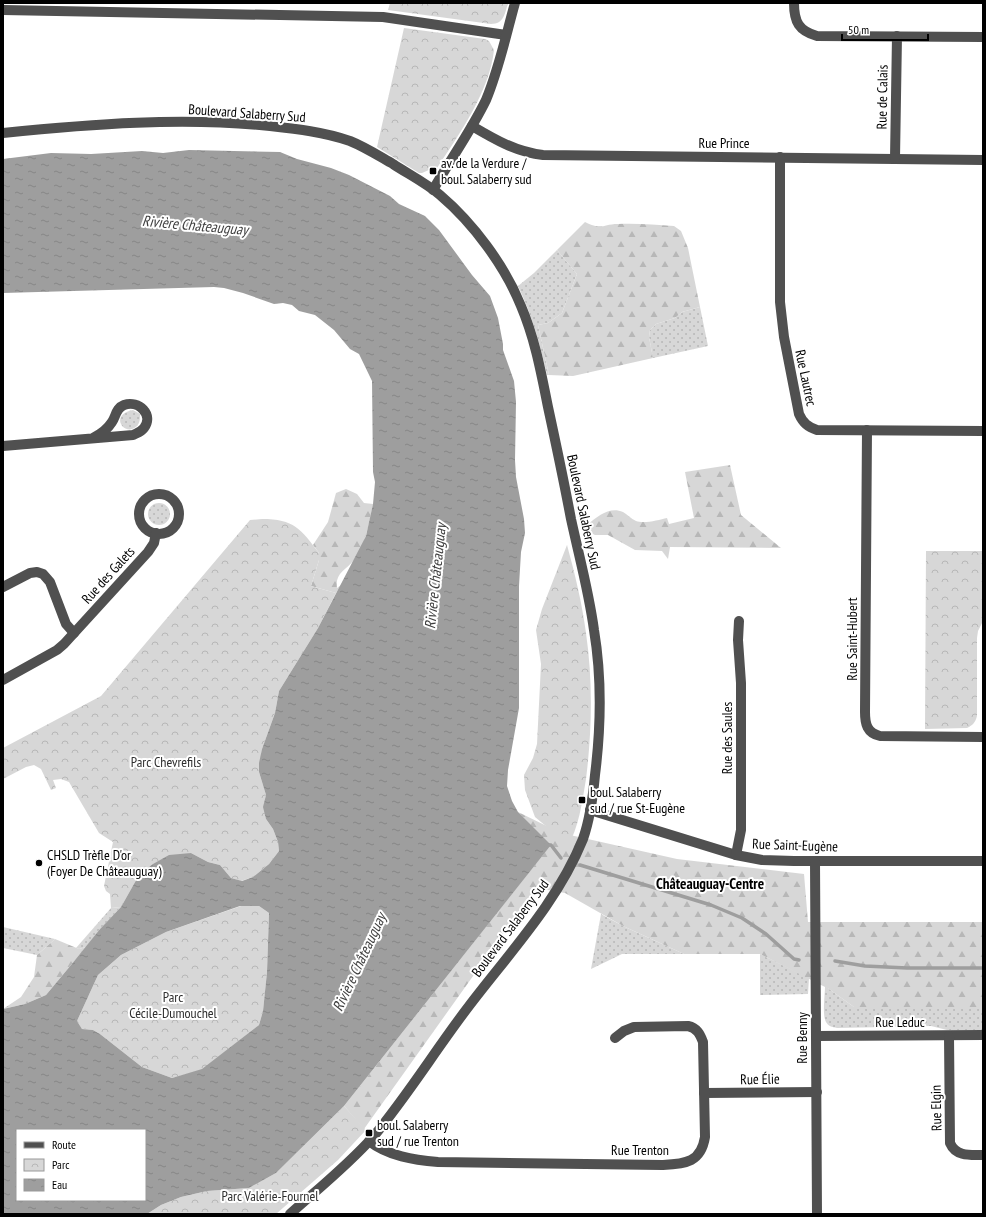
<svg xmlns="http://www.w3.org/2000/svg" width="986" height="1217" font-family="'PT Sans Narrow',sans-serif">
<defs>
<pattern id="grass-dots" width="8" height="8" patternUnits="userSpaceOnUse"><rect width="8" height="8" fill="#d7d7d7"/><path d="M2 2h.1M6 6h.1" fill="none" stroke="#b7b7b7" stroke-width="1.8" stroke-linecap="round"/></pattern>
<pattern id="forest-firs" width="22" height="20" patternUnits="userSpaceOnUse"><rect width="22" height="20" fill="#d7d7d7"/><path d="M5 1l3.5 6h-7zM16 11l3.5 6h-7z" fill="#b7b7b7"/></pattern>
<pattern id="park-crowns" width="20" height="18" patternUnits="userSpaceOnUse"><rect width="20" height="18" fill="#d7d7d7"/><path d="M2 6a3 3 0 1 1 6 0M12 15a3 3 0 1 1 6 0" fill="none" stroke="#b7b7b7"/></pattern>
<pattern id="water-ripples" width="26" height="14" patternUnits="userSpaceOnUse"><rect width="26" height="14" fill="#9e9e9e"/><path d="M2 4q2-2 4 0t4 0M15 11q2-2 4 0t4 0" fill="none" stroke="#868686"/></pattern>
</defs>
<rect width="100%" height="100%" fill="#fff"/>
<g fill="url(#grass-dots)">
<path d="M557,250l20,24 -15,39 -14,10 -10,2 11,50h-2c-7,-31 -15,-60 -29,-89l16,-13z"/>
<polygon points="700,307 708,346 653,358 649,337 650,330 656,324 675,318 682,312"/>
<path d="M133,410l7,4c0,5 0,8 -3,12 -12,12 -29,-11 -4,-16z"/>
<circle cx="159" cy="514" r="11"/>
<polygon points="121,907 100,929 86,947 79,949 76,948 111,908"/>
<polygon points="601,914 623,926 684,954 622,954 591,969"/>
<polygon points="3,927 55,939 37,955 3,948"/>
<polygon points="760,954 809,978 808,994 760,995"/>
<path d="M825,986l29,21h129v23h-36l-16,-4 -94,2c-5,-1 -9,-2 -11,-6 -4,-7 -1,-27 -1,-36z"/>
</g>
<g fill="url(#forest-firs)">
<path d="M585,222c18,9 17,2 33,2 19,-1 38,1 56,2l7,5 7,17 12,59 -18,5 -7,6 -19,6 -6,6 -1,7 4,21 -80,18 -24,-1 -11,-50 10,-2 14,-10 15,-39 -20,-24z"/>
<path d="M730,465l11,50 40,33 -111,-1 -2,12 -6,-8 -27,-1 -27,-15h-13l-8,-4 1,-7c10,-8 22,-18 35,-12 4,2 8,7 13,9 8,3 23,-1 31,-3l2,6 25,-6 -9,-46z"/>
<path d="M346,489l11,5 7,9 9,1c-4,19 -7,40 -19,56 -9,11 -19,13 -17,28l4,-3 -5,8 -25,-7 8,-26v-7l-6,-8 15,-23 8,-29z"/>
<polygon points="518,812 561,833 677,859 804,874 808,922 983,922 983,1007 854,1007 829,989 760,954 684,954 623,926 565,893 542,889 532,895 513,920 364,1129 344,1106 550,846"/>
<polygon points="55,939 79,949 86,947 46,995 25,1004 3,1009 21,997 34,977 37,955"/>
</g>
<g fill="url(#park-crowns)">
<path d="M390,3h118c-3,10 -4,21 -17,21l-103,-14z"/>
<path d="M404,28l81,11 4,2 5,9c-4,40 -35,85 -57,118l-6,1 -9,4h-3l-42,-26z"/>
<path d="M262,519c32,0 39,10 57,34v7l-8,26 25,7 -18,35 -39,63 -4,22 -13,36 -3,23 7,23 -2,12 2,12 7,10 5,13 1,9 -10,13 -16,13 -12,4 -10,-3 -11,-13 -12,-3 -17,-9 -52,22 -18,32 -10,1 -1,-14 -4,-3 -2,-5 9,-44 -14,-9 -30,-51 -8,-3 -8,1 3,8 -5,2 -10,-21 -7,-4 -8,2 -23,12v-31l98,-52 149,-176z"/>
<path d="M567,545c8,29 15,58 19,88 7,48 6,98 0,146 -4,24 -7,48 -19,69l-20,-21 -12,-10 -10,-27 -1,-15 9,-17 4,-14 4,-80 -5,-34 6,-21z"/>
<path d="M926,551h57v70l-5,10 -1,7v78c-2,7 -4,9 -10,12l-42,1z"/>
<polygon points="241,906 259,906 269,913 267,972 263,1011 259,1025 202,1070 172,1078 142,1067 100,1034 93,1030 82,1029 77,1021 98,975 121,955 166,932"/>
<polygon points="344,1106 366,1130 338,1160 276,1214 147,1214 161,1205 181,1197 207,1191 249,1188 276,1173"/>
</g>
<path fill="url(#water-ripples)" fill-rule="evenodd" d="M189,150l91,2 17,7 34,9 18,7 41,21 9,8 26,12 14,14 33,45 18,21 8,22 5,26v6l11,31 2,21 -1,58 1,17 8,42 1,14 -4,19 -2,34v122l-11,62 -1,16 5,15 6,11 33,33 -207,261 -68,67 -27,15 -42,3 -26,6 -20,8 -14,9h-144v-205l22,-5 21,-9 25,-30 29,-36 21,-22 18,-32 14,-11 16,-9 22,-2 17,9 12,3 11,13 11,3 11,-4 16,-13 10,-13 -1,-9 -5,-13 -7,-10 -3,-12 3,-12 -7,-23v-9l3,-14 13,-36 4,-22 39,-63 48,-92 7,-32 2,-22 -2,-10 -1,-91 -13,-27 -9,-5 -16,-19 -19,-15 -16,-4 -7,-6 -9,-2 -9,1 -31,-11 -19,-5 -10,-1 -211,6v-134l48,-6 40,1 51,-3 21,2zM240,906h19l10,7 -2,59 -4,39 -4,14 -57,44 -30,9 -30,-11 -42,-33 -7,-4 -11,-1 -5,-8 21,-46 23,-20 45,-23zM17,1130h128v70h-128z"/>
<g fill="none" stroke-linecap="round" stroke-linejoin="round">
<g stroke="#9e9e9e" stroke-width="3.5">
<polyline points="546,845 551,845 561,858"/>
<polyline points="580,865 711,905 742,918 766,934 794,959 799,960"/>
<polyline points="835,961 865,966 907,968 983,968"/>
</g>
<g stroke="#505050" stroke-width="10">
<path d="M794,3c0,19 5,28 23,33l166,1"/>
<polyline points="3,10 383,17 506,35"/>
<path d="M472,126c22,13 44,26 71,29l440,5"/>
<path d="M3,133c88,-9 179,-16 267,-7 27,3 54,6 80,15 15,6 29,15 43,23 15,10 33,19 47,31 33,28 65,71 81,111 14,33 20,66 27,101 8,37 16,75 23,112 8,37 18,73 23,111 8,48 7,97 1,145 -2,22 -5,44 -12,64 -26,64 -73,113 -114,167 -33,43 -61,89 -96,131 -25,28 -55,52 -83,77"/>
<path d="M780,157v145l4,35 15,77c4,9 9,13 18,16l166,1"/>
<polyline points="895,158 897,36"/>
<path d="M433,190c17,-30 38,-59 53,-90 13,-31 20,-65 29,-97"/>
<path d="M867,430l-2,282c0,12 2,21 15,24l103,1"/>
<path d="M3,446l130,-11c4,-2 8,-3 11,-7 10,-13 -5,-28 -20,-23 -8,3 -8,11 -12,17 -5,8 -11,12 -19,16"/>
<circle cx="159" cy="514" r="20"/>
<polyline points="3,587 30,573 37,572 43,574 50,582 66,624 74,633"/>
<polyline points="3,680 57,650 64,644 148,552 154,543 156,533"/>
<polyline points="590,810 736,855 762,860 794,861 983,861"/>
<polyline points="736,855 741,830 741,683 738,640 739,621"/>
<polyline points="815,861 817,1214"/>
<polyline points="816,1036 983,1035"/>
<path d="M949,1036l1,107c6,14 21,12 33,12"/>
<polyline points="704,1093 817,1092"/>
<path d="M369,1141c19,15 45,19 69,21l225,3c23,-1 38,-3 42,-28l-2,-95c-3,-8 -6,-14 -15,-16l-54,1 -10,4 -9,7"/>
</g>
</g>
<g fill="#000" stroke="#fff" stroke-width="1.5">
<rect x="429" y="167" width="8" height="8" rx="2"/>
<rect x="578" y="796" width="8" height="8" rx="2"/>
<circle cx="39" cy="863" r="4"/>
<rect x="365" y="1129" width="8" height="8" rx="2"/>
</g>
<g text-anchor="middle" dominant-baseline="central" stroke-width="4" stroke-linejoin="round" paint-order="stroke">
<g font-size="14" fill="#000" stroke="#fff">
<text transform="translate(882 97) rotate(-89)">Rue de Calais</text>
<text transform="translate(247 113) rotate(4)">Boulevard Salaberry Sud</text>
<text x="724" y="143">Rue Prince</text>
<text transform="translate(806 378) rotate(78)">Rue Lautrec</text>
<text transform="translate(584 512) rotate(78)">Boulevard Salaberry Sud</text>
<text transform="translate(108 575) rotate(-48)">Rue des Galets</text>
<text transform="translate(852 639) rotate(-90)">Rue Saint-Hubert</text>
<text transform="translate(727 738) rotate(-90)">Rue des Saules</text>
<text transform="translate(795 845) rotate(2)">Rue Saint-Eugène</text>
<text transform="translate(510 928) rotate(-53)">Boulevard Salaberry Sud</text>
<text x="900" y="1022">Rue Leduc</text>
<text transform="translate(802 1038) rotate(-90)">Rue Benny</text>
<text transform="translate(760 1079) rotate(-1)">Rue Élie</text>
<text transform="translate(936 1108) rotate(-91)">Rue Elgin</text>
<text x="640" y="1150">Rue Trenton</text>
</g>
<g font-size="14" fill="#000" stroke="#fff" text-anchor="start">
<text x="441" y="163">av. de la Verdure /<tspan x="441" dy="16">boul. Salaberry sud</tspan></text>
<text x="590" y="792">boul. Salaberry<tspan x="590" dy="16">sud / rue St-Eugène</tspan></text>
<text x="47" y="855">CHSLD Trèfle D'or<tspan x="47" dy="16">(Foyer De Châteauguay)</tspan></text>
<text x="377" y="1125">boul. Salaberry<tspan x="377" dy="16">sud / rue Trenton</tspan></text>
</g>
<g font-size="14" fill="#2e2e2e" stroke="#fff">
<text x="166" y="762">Parc Chevrefils</text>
<text x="173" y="997">Parc<tspan x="173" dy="16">Cécile-Dumouchel</tspan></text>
<text x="270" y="1196">Parc Valérie-Fournel</text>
</g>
<g font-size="15" font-style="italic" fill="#3f3f3f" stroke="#fff">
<text transform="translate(195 225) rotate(5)">Rivière Châteauguay</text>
<text transform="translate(435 576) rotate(-84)">Rivière Châteauguay</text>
<text transform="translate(359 962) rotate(-65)">Rivière Châteauguay</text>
</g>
<g font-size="15" font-weight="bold" fill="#000" stroke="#fff">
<text x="710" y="883">Châteauguay-Centre</text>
</g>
</g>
<rect width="986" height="1217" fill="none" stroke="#000000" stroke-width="8"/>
<rect x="16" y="1129" width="130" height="72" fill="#ffffff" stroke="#999999"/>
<rect x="24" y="1142" width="20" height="6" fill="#505050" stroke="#999999"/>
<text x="52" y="1149" font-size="12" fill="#000000">Route</text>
<rect x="24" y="1159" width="20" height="12" fill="url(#park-crowns)" stroke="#999999"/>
<text x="52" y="1169" font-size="12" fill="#000000">Parc</text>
<rect x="24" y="1179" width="20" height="12" fill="url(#water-ripples)" stroke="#999999"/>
<text x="52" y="1189" font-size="12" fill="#000000">Eau</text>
<path d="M842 34v6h86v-6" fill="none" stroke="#000000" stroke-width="2"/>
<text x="848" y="34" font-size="12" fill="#000000" stroke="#ffffff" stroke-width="3" paint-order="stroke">50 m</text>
</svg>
